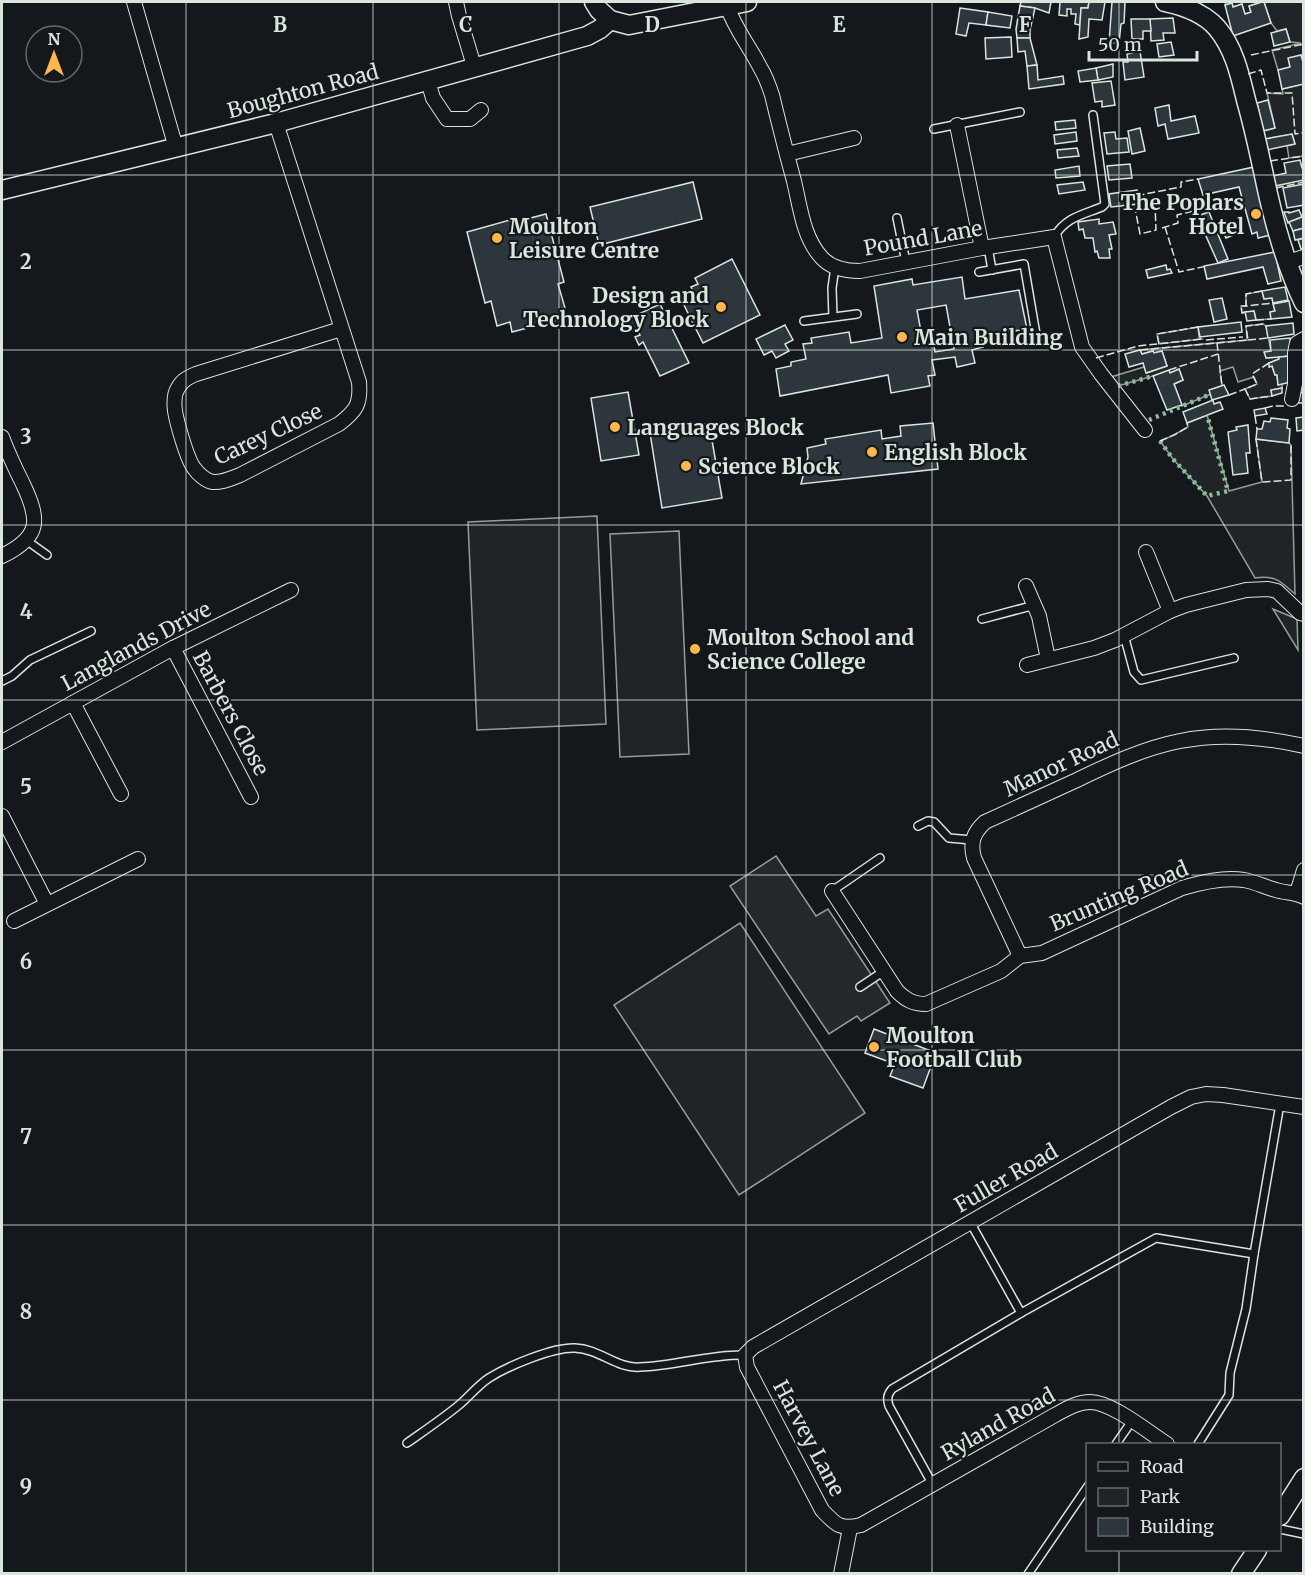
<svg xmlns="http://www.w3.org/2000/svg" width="1305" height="1575" font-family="Merriweather,serif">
<rect width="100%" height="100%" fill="#14181c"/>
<g fill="#202428" stroke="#939e99" stroke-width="1.5">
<polygon points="1226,2 1262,2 1249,6 1251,12 1244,15 1242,4 1233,7 1232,3 1225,5"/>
<polygon points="1264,2 1303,2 1303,66 1301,56 1290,67 1278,70 1272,50 1301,43 1290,42 1286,29 1277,31 1271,23"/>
<polygon points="1303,84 1303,156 1289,158 1287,146 1295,144 1292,134 1265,139 1263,131 1275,128 1267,93 1283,94 1282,89"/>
<polygon points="1262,291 1264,299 1272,298 1275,311 1270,312 1271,319 1256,320 1254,311 1242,313 1241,306 1246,306 1246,294"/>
<polygon points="1263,324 1266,326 1271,351 1265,352 1266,358 1279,357 1279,359 1269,363 1270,367 1272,366 1275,375 1277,375 1278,384 1282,384 1282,388 1271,390 1272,396 1250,399 1245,389 1257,384 1254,377 1238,382 1233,367 1220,371 1222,386 1211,394 1182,406 1174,384 1183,380 1179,369 1170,373 1153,376 1118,386 1111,377 1144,367 1147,373 1167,366 1162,351 1154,353 1153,351 1142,354 1140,350 1247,340 1246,326"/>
<polygon points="1198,327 1199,337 1202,339 1159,344 1157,334"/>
<path d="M1207,415l22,76 33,-9 -6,-43 33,4 2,2 4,149c-15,-13 -20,-19 -40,-16l-48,-82 -34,-37 -13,-18 14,-6 14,-8 -1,-4z"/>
<polygon points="597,516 606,724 477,730 468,522"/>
<polygon points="679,531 689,754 620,757 610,534"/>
<polygon points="1273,609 1297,619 1298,650"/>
<polygon points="740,923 865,1113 739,1195 614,1005"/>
</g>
<polygon fill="#24282b" stroke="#939e99" stroke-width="1.5" points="776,856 816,916 828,909 890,1003 861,1021 857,1016 829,1034 730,886"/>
<g fill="#2c363c" stroke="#d8e6dc" stroke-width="1.5" fill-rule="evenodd">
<polygon points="1021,2 1051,2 1049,13 1035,8 1020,6"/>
<polygon points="1060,2 1089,2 1088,8 1081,8 1080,25 1075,24 1076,14 1071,14 1071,9 1067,9 1067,16 1059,15"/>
<polygon points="1089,2 1105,2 1102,20 1089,19 1088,37 1079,39 1081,8 1088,8"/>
<polygon points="1112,2 1125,2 1124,23 1121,24 1119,43 1109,43"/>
<polygon points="1262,2 1264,2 1271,23 1233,36 1225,5 1232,3 1233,7 1242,4 1245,14 1251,12 1249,6"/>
<polygon points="1020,6 1035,8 1030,30 1030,38 1017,38 1016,29"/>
<polygon points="960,8 988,12 986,25 969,23 966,36 956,34"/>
<polygon points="988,12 1012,16 1010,28 986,25"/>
<polygon points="1173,18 1175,33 1163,33 1164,40 1151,41 1150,19"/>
<polygon points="1131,19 1150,19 1151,31 1143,31 1143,39 1132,39"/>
<polygon points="1286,29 1290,42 1274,46 1271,33"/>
<polygon points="1011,37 1012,57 986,59 985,38"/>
<polygon points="1017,38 1030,38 1037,65 1027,66 1025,51 1018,52"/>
<polygon points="1171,42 1174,55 1159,57 1157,44"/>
<polygon points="1140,51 1144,77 1125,80 1123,62 1128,62 1127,54"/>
<polygon points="1301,55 1304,66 1304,84 1282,89 1278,70 1290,67 1288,58"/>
<polygon points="1113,64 1113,77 1098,80 1096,68"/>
<polygon points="1037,65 1038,80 1063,76 1064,84 1029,89 1027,66"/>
<polygon points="1096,68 1098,80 1080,82 1078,71"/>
<polygon points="1111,81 1115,105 1102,107 1102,101 1095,102 1092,83"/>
<polygon points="1268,100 1275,128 1263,131 1257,103"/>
<polygon points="1169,105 1171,121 1195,116 1199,133 1168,139 1165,124 1158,126 1155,108"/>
<polygon points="1075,120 1076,128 1056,130 1055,122"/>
<polygon points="1140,128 1145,151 1132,154 1128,131"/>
<polygon points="1076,132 1077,141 1055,144 1054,135"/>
<polygon points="1115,132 1116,139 1127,138 1129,152 1107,154 1104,133"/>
<polygon points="1292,134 1295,144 1267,150 1265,139"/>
<polygon points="1077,148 1079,156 1058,158 1057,150"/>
<polygon points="1300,160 1302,168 1304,168 1304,180 1275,186 1273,176 1286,173 1284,163"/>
<polygon points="1130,164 1132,178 1109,180 1107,166"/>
<polygon points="1079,166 1080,176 1056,178 1055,170"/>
<polygon points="1254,167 1271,235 1258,238 1257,232 1252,234 1239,187 1203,195 1198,179"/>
<polygon points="693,182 702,219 599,245 590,207"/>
<polygon points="1083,182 1085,190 1059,194 1057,185"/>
<polygon points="1304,184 1304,205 1287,208 1283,188"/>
<polygon points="1137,190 1139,204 1111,207 1109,194"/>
<polygon points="1299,210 1302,217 1288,223 1284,212 1289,212 1289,213"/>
<polygon points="1209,212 1228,259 1218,263 1197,216"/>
<polygon points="546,214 564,282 558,284 565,308 560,309 562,319 512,332 510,322 497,326 491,301 485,303 467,232 510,220 511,223"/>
<polygon points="1302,217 1304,217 1304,228 1293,231 1289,222"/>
<polygon points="1099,219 1099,224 1113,222 1116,234 1109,235 1112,249 1109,249 1110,258 1099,258 1097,251 1095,252 1093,238 1085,238 1083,229 1079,230 1078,222"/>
<polygon points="1234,223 1238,233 1226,238 1221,228"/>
<polygon points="1304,228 1304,238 1295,240 1293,231"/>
<polygon points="1304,238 1304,248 1301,249 1298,240"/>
<polygon points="1275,252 1281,281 1268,284 1263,267 1207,279 1204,266"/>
<polygon points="732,259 760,315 703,343 681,299 694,293 691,287 698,284 695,278"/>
<polygon points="1166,265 1167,270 1170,269 1172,273 1148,278 1146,270"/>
<path d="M962,277l3,22 54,-9 8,39 -46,7 2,11 -11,3 3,13 -18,4 -2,-10 -23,3 3,15 -7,1 2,10 -39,7 -3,-18 -108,21 -4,-27 15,-3v-4l15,-3 -3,-15 9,-1 -1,-5 38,-6 2,11 31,-5 -8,-52 38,-7 1,6zM946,305l8,44 -19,3 -3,-17 -10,2 -5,-27z"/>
<polygon points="1285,287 1288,300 1273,303 1272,298 1264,299 1262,291"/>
<polygon points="1222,298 1227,319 1214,322 1209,300"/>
<polygon points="1289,301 1292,317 1271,319 1270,312 1275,311 1273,304"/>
<polygon points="660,304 689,363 660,376 643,342 639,345 635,337 640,335 637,329 633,331 628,319"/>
<polygon points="1254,311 1256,320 1247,321 1245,312"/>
<polygon points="1241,322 1242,332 1200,337 1198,327"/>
<polygon points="1293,323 1294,334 1268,338 1266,326"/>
<polygon points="785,325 793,340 785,344 789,351 776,358 772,351 764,355 756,339"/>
<polygon points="1290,338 1291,356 1266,358 1264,352 1271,351 1270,340"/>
<polygon points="1298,345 1304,345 1304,373 1297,373"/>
<polygon points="1140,350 1142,354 1153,351 1154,353 1162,351 1167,366 1146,373 1143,363 1129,367 1125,354"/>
<polygon points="1291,356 1291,382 1278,385 1277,375 1275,375 1272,366 1269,367 1269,363 1279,359 1279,357"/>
<polygon points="1179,369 1183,380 1174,384 1182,405 1167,410 1153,376 1169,370 1170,373"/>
<polygon points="1224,385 1229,395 1212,400 1209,390"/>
<polygon points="1300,387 1304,387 1304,403 1297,403 1296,393 1301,393"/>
<polygon points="1282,388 1282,393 1272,396 1271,390"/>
<polygon points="628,392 639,455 601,461 591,398"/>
<polygon points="1213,400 1214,404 1220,402 1223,409 1187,423 1183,412"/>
<polygon points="1265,408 1267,414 1255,416 1254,410"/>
<polygon points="1304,417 1304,430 1297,431 1296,418"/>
<polygon points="1271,418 1288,420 1287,428 1290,429 1289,443 1256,439 1257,429 1262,429 1264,421 1270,422"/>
<polygon points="709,423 722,498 662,508 650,433"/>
<polygon points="933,423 938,469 801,484 808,457 807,448 826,444 825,439 881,430 882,439 901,436 900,426"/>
<polygon points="1248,425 1250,453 1246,453 1248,473 1233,475 1228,432 1237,430 1236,427"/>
<polygon points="874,1029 936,1053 923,1088 890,1076 895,1064 865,1053"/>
</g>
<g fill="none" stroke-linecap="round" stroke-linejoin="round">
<g stroke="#d8e6dc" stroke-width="10">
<g id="lane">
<polyline points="934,129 1020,112"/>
<polyline points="897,218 906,262"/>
<path d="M1054,237c12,-20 28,-22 48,-30l3,-3 -12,-89"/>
<polyline points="988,247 992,270"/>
<polyline points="979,272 1024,264 1037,340"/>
<polyline points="833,317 832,288 835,267"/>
<polyline points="804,321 857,314"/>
<polyline points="26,540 47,555"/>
<polyline points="982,619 1035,605"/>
<polyline points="1124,635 1134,672 1141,680 1234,658"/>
<polyline points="2,681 12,676 30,660 91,631"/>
<polyline points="918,826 928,821 934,822 949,838 972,840"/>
<polyline points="832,891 880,858"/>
<polyline points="860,987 884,971"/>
<polyline points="970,1222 1021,1313"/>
<path d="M407,1443c17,-12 35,-24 52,-38 10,-8 19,-20 30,-27 19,-12 64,-31 86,-30 25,1 42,21 65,19 35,-1 70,-13 105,-12"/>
<polyline points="1116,1444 1132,1421"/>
<polyline points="1198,1444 1229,1395 1230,1373 1246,1309 1254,1254 1280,1104"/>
<path d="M933,1485l-44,-79c-2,-7 -2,-11 3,-17l129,-76 135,-75 98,16"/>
<polyline points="1280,1529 1304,1534"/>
<polyline points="1028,1574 1088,1486"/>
</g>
</g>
<g stroke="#d8e6dc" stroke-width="16">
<g id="street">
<polyline points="134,2 176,148"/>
<polyline points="456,2 459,16 474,66"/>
<path d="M727,6c8,23 23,41 34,63 5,8 8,17 11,26 7,29 14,57 22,86 6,25 9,57 28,77 10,11 24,13 38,13l122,-23 72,-11 28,110 19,27 44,56"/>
<polyline points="428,81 433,98 447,119 470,119 481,110"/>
<path d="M276,123l83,259c2,22 -3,29 -20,42l-99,51c-8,3 -18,8 -27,7 -7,-1 -15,-8 -19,-14 -7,-9 -17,-45 -19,-57 -1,-8 -1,-17 3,-23 4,-8 11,-11 18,-14l145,-45"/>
<polyline points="957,125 982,248"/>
<polyline points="787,154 854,138"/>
<polyline points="1288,262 1304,257"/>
<polyline points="1292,399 1295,384 1295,353 1297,343 1304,339"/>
<path d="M2,437c6,16 13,31 21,47 17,36 18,53 -21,72"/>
<polyline points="1146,552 1170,611"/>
<polyline points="1026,586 1039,616 1048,659"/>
<polyline points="173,648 251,797"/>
<polyline points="1027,665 1094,648 1115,640 1170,611 1186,605 1246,590 1268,589 1277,591 1300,613 1304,614"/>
<polyline points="73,703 121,794"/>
<polyline points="2,742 173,648 291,590"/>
<polyline points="2,816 47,904"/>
<path d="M832,891l65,100c9,9 16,13 29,13l75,-33 19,-15 22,-3 140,-65c20,-6 41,-11 62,-8 11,2 21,7 32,10 9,3 19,2 28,7"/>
<polyline points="1297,893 1304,870"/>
<polyline points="14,921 138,859"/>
<path d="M1020,956l-46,-98c-4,-15 -1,-25 11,-36 30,-14 61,-28 92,-42 33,-16 67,-32 103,-39 40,-8 84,-4 124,5"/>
<path d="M1167,1444c-19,-12 -55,-42 -77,-42 -13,0 -24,7 -35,13l-194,110c-21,5 -25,0 -39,-15l-75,-143 -2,-12 8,-8 418,-240 20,-10 15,-3 17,1 81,12"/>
<polyline points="841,1574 850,1528"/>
</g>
</g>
<g stroke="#d8e6dc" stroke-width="21">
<g id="secondary">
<polyline points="594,2 599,10 610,20 629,25 747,2"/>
<path d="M1165,2c19,4 39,11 52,26 17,20 23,47 29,72 9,31 15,62 22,94 8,35 20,76 36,109"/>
<polyline points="2,190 276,123 587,36 600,29 610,20"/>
<polyline points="1280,1516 1304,1478"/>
<polyline points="1241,1574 1257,1550"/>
</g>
</g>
<use href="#lane" stroke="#14181c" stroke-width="7"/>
<use href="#street" stroke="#14181c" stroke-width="14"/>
<use href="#secondary" stroke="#14181c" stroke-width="18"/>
<g stroke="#8ac095" stroke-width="4.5" stroke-dasharray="3 4.5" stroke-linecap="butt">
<polyline points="1118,386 1153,376"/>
<polyline points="1149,420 1211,394"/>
<polyline points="1160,441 1173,459 1207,496 1228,491 1207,415"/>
</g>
<g stroke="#d8e6dc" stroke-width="1.5" stroke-dasharray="8 3" stroke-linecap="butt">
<polyline points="1251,55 1304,44"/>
<polyline points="1248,74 1261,70 1267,93 1292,93 1295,134 1304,133"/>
<polyline points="1270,161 1304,156"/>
<polyline points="1276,188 1304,182"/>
<polyline points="1142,205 1155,204 1156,230 1140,234 1135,208 1143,207 1142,205 1140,195 1181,187 1181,182 1198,179"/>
<polyline points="1165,227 1179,272 1207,266"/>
<polyline points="1162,228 1178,223 1177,215 1207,208 1209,212"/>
<polyline points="1262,291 1246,294 1246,306 1273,303"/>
<polyline points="1245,312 1242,313 1241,306 1246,306"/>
<polyline points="1256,320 1271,319"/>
<polyline points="1206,340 1243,337"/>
<polyline points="1248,340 1268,338"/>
<polyline points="1217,343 1222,386"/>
<polyline points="1159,344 1157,334 1198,327"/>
<polyline points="1140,350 1248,340 1246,326 1263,324 1266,326"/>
<polyline points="1096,358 1138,346 1202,339"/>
<polyline points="1269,363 1252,374 1257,384 1245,389 1250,399 1272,396"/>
<polyline points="1169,370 1218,354"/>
<polyline points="1229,395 1245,389"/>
<polyline points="1265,408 1273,406 1285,406"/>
<polyline points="1255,416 1257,429"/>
<polyline points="1256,439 1262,482 1291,480 1291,445 1289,443"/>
<polyline points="1160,441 1174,435 1188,427 1187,423"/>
</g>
</g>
<path fill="none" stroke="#d8e6dc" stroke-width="1.5" stroke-opacity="0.55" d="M186,2v1572M373,2v1572M559,2v1572M746,2v1572M932,2v1572M1119,2v1442M2,175h1302M2,350h1302M2,525h1302M2,700h1302M2,875h1302M2,1050h1302M2,1225h1302M2,1400h1302M1119,1550v24"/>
<g fill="#ffb74d" stroke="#14181c" stroke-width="2">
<circle cx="1256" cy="214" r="6"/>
<circle cx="497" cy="238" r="6"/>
<circle cx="721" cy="307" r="6"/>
<circle cx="902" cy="337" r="6"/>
<circle cx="615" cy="427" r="6"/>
<circle cx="872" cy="452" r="6"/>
<circle cx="686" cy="466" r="6"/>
<circle cx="695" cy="649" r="6"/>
<circle cx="874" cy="1047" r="6"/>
</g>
<g text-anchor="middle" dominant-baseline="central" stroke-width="4.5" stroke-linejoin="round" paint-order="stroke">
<g font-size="21" fill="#d8e6dc" stroke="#14181c">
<text transform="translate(303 91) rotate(-15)">Boughton Road</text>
<text transform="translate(923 238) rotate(-10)">Pound Lane</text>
<text transform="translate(268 434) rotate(-25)">Carey Close</text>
<text transform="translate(136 646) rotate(-28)">Langlands Drive</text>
<text transform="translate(231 713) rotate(62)">Barbers Close</text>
<text transform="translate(1061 764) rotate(-25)">Manor Road</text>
<text transform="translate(1119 896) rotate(-23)">Brunting Road</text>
<text transform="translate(1006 1178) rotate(-30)">Fuller Road</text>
<text transform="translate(998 1424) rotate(-29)">Ryland Road</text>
<text transform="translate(809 1438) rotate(62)">Harvey Lane</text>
</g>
<g font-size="21" font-weight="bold" fill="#d8e6dc" stroke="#14181c" text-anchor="start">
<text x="1244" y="202" text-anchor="end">The Poplars<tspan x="1244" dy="24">Hotel</tspan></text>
<text x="509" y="226">Moulton<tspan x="509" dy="24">Leisure Centre</tspan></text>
<text x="709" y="295" text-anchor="end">Design and<tspan x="709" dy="24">Technology Block</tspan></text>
<text x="914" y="337">Main Building</text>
<text x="627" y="427">Languages Block</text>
<text x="884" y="452">English Block</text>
<text x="698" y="466">Science Block</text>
<text x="707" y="637">Moulton School and<tspan x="707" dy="24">Science College</tspan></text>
<text x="886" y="1035">Moulton<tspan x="886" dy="24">Football Club</tspan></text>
</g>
</g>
<g font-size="20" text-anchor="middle" font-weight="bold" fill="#d8e6dc" stroke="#14181c" stroke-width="4.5" stroke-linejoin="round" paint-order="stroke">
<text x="280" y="32">B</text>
<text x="466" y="32">C</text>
<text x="652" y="32">D</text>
<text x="839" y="32">E</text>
<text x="1025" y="32">F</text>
<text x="26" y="269">2</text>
<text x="26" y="444">3</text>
<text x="26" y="619">4</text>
<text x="26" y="794">5</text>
<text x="26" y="969">6</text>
<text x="26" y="1144">7</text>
<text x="26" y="1319">8</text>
<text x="26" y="1494">9</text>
</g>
<rect width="1305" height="1575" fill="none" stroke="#d8e6dc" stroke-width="6"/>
<rect x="1086" y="1443" width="195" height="108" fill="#14181c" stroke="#626a69" stroke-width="1.5"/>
<rect x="1098" y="1462" width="30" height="9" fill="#14181c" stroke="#626a69" stroke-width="1.5"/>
<text x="1140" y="1473" font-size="18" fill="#d8e6dc">Road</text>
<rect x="1098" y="1488" width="30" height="18" fill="#202428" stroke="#626a69" stroke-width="1.5"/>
<text x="1140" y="1503" font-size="18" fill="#d8e6dc">Park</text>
<rect x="1098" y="1518" width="30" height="18" fill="#2c363c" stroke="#626a69" stroke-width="1.5"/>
<text x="1140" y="1533" font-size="18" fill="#d8e6dc">Building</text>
<g transform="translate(54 54)"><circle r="28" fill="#14181c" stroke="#626a69" stroke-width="1.5"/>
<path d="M0-4.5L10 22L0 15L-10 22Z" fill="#ffb74d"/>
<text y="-9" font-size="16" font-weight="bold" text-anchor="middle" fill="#d8e6dc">N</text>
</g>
<path d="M1089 51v9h108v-9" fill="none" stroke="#d8e6dc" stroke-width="3"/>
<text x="1098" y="51" font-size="18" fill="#d8e6dc" stroke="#14181c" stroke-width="4.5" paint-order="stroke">50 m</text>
</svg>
